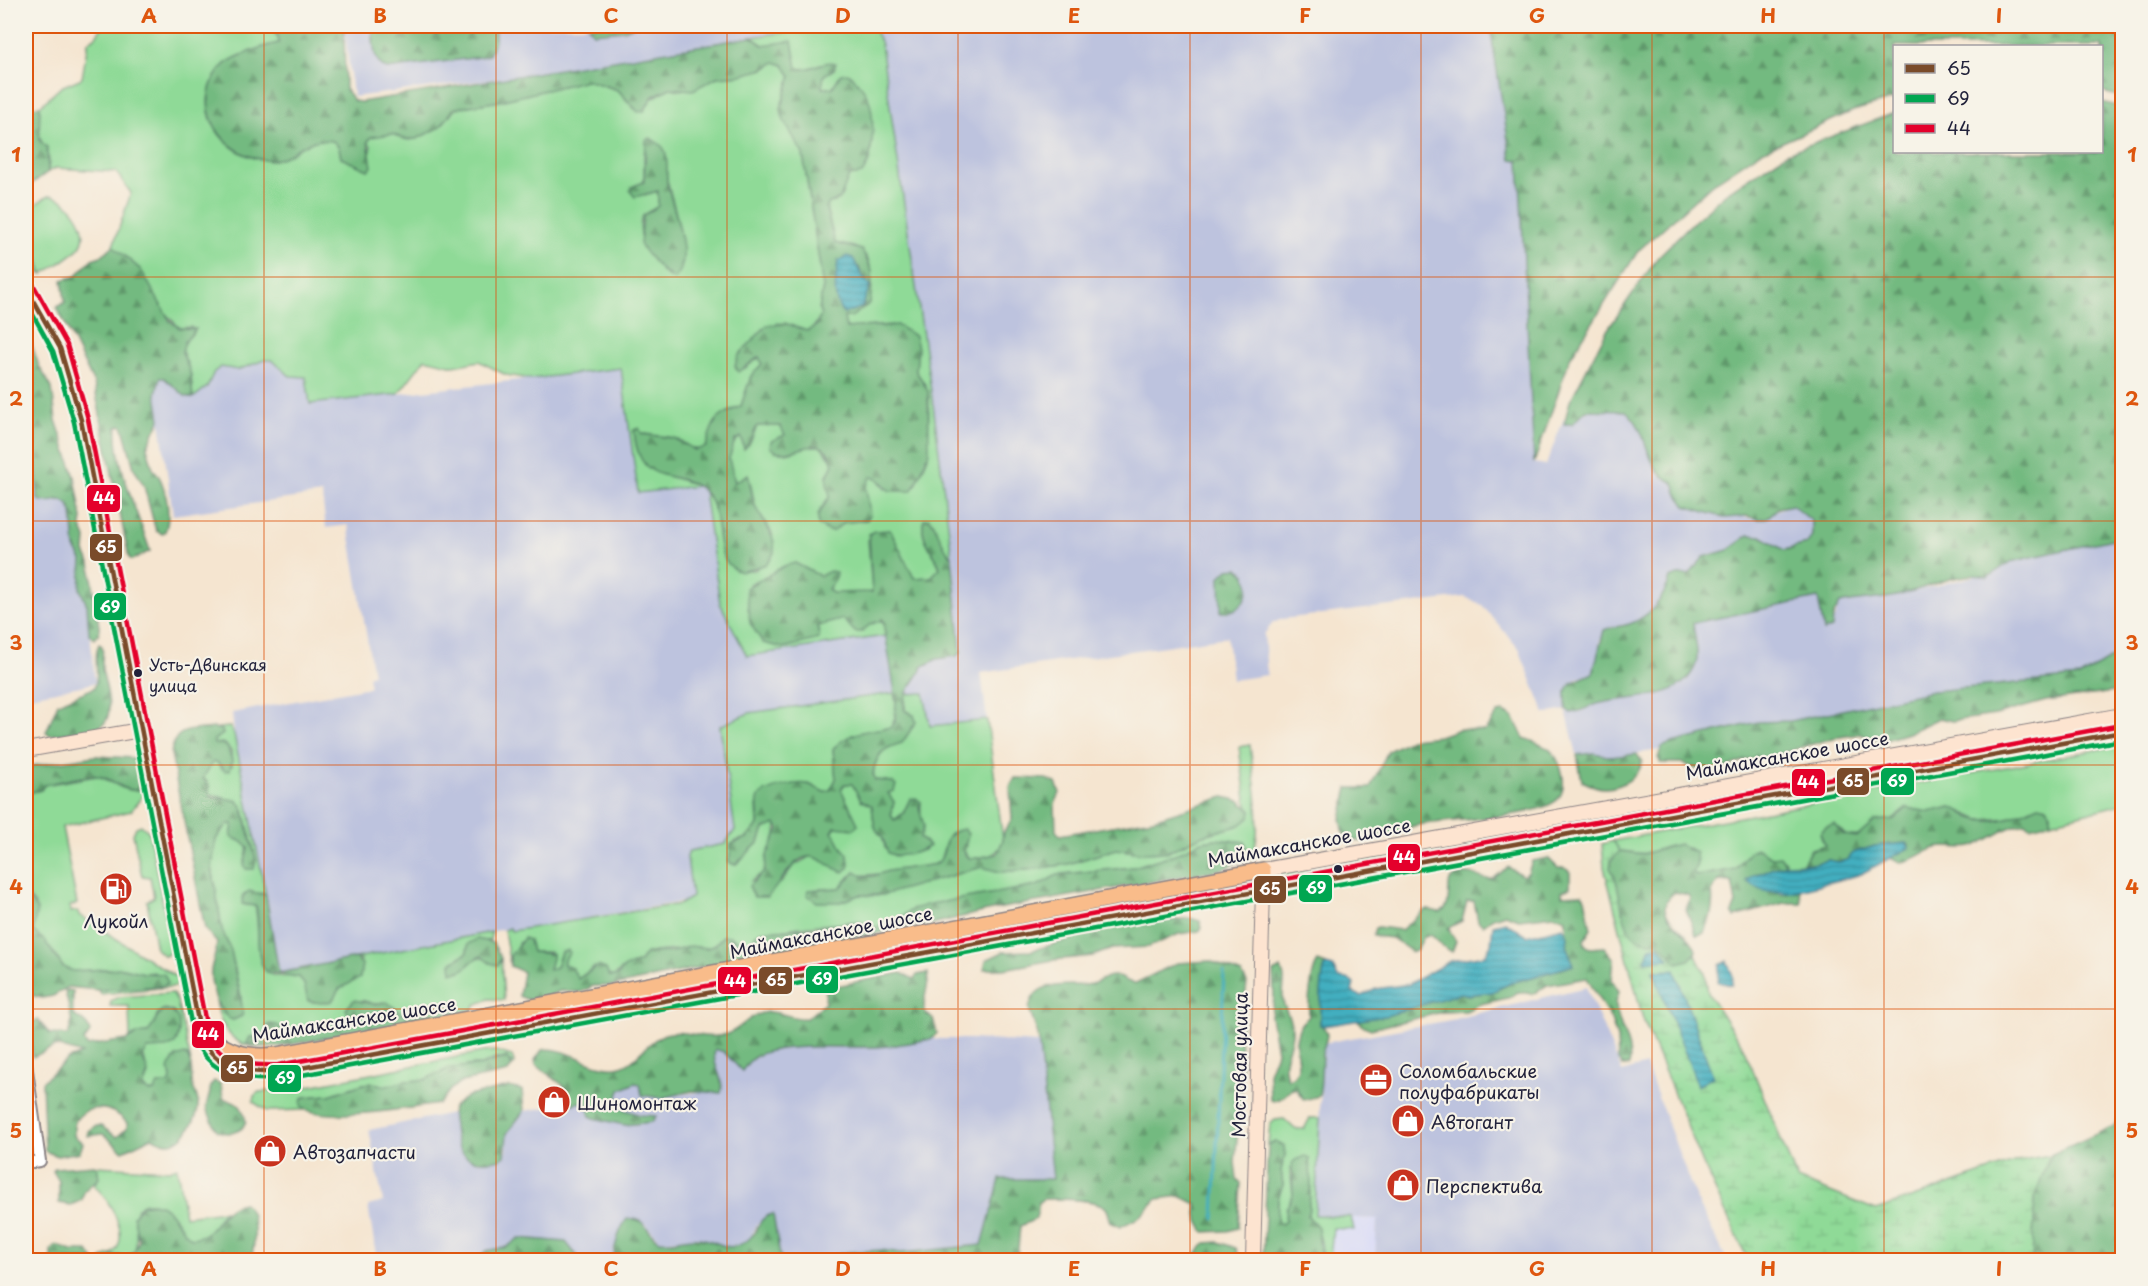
<svg xmlns="http://www.w3.org/2000/svg" width="2148" height="1286" font-family="'Playpen Sans',sans-serif">
<defs>
<pattern id="forest-firs" width="22" height="20" patternUnits="userSpaceOnUse" patternTransform="scale(1.5)"><rect width="22" height="20" fill="#73ba80"/><path d="M5 1l3.5 6h-7zM16 11l3.5 6h-7z" fill="#5e976a"/></pattern>
<pattern id="wetland-marsh" width="20" height="14" patternUnits="userSpaceOnUse" patternTransform="scale(1.5)"><rect width="20" height="14" fill="#8fda97"/><path d="M1 5h8M5 5V1M11 12h8M15 12V8" fill="none" stroke="#7bbb83"/></pattern>
<pattern id="water-rules" width="6" height="5" patternUnits="userSpaceOnUse" patternTransform="scale(1.5)"><rect width="6" height="5" fill="#42afc0"/><path d="M0 2.5h6" fill="none" stroke="#378e9d"/></pattern>
</defs>
<rect width="100%" height="100%" fill="#f7f3e8"/>
<filter id="ink" filterUnits="userSpaceOnUse"><feTurbulence type="fractalNoise" baseFrequency=".0167" numOctaves="2"/><feDisplacementMap in="SourceGraphic" scale="12" xChannelSelector="R" yChannelSelector="G"/><feConvolveMatrix kernelMatrix="1 2 1 2 8 2 1 2 1" color-interpolation-filters="sRGB"/></filter>
<filter id="wash" filterUnits="userSpaceOnUse"><feTurbulence type="fractalNoise" baseFrequency=".008" numOctaves="4" result="noise"/><feDisplacementMap in="SourceGraphic" scale="24" xChannelSelector="R" yChannelSelector="G"/><feGaussianBlur stdDeviation="1.35" result="paint"/><feColorMatrix in="noise" values="0 0 0 0 0 0 0 0 0 0 0 0 0 0 0 0 0 1.4 0 .05"/><feComposite in="paint" operator="in"/></filter>
<g filter="url(#wash)">
<rect width="100%" height="100%" fill="#f5e5d0"/>
<polygon fill="#d5d8f9" points="1315,1216 1377,1219 1375,1260 1315,1260"/>
<g fill="#bdc3de">
<polygon points="344,26 1490,26 1511,159 1519,159 1534,463 1546,465 1564,418 1565,424 1593,408 1626,411 1642,431 1658,474 1674,483 1678,495 1687,506 1725,518 1739,516 1752,519 1792,505 1812,521 1814,528 1810,540 1801,547 1783,550 1768,540 1744,538 1728,550 1710,554 1689,575 1678,575 1653,610 1634,623 1610,627 1600,640 1598,660 1593,673 1576,679 1566,692 1579,712 1598,704 1662,694 1687,680 1696,663 1697,649 1693,623 1818,598 1825,630 1833,622 1840,604 1895,596 1980,575 2010,562 2122,537 2122,651 2080,677 1933,691 1790,721 1758,722 1672,743 1660,750 1611,757 1594,753 1577,755 1566,710 1545,714 1519,649 1482,605 1465,597 1282,619 1273,623 1264,634 1267,675 1232,680 1227,637 981,673 987,720 930,726 924,693 894,693 720,726 735,830 726,844 687,857 692,897 687,901 511,931 510,928 279,973 234,734 232,713 370,687 368,676 373,674 348,525 326,528 322,494 173,515 156,393 160,378 207,387 214,372 221,367 238,370 264,360 272,360 299,377 307,377 311,404 621,368 638,492 697,486 704,491 720,603 734,627 885,636 797,68 606,65 353,97"/>
<polygon points="26,451 36,465 39,500 47,502 61,500 68,504 72,512 75,548 82,560 80,589 87,605 95,683 26,697"/>
<polygon points="1586,987 1622,1072 1646,1065 1695,1196 1727,1260 1375,1260 1377,1219 1315,1216 1323,1043 1451,1020"/>
<polygon points="899,1039 970,1039 1039,1043 1053,1180 1000,1179 982,1245 901,1253 868,1252 816,1260 785,1260 780,1256 773,1214 758,1223 750,1238 739,1245 725,1247 697,1237 660,1241 646,1225 637,1219 628,1219 613,1250 613,1260 580,1260 566,1242 519,1238 507,1247 486,1251 478,1260 377,1260 368,1206 383,1202 369,1130 452,1113 455,1139 465,1156 479,1162 495,1160 507,1151 507,1133 524,1111 583,1102 594,1118 629,1125 652,1122 656,1116 640,1115 615,1106 620,1090 631,1083 640,1084 643,1095 656,1098 722,1089 720,1075 715,1067 714,1049 724,1052 739,1068 764,1052 802,1047 871,1048 895,1044"/>
</g>
<g fill="#8fda97" stroke="#587e69" stroke-width="1.5" fill-rule="evenodd">
<path d="M103,26h166l9,11 1,6c-12,2 -47,14 -55,22 -34,36 -9,85 35,94 25,6 36,-13 56,-18 5,-2 13,0 18,0l6,6 2,11 27,12 3,-24 -3,-5 7,-6 8,-2 9,1 16,6 8,-1 23,-11 17,-20 44,-7 87,-21 31,10 16,19 36,-21 11,2 25,-7 11,-6 24,-2 23,-6 11,-7 9,3 7,11 -9,27v12l21,39 20,133 -4,23 2,5 -9,15 -11,1 -24,-8 -33,46 16,-12 2,7 -11,12 -10,30c-10,4 -19,8 -26,18 -7,9 -5,30 -20,25 -8,-2 -13,-9 -21,-11 -14,-3 -26,-1 -40,-8 3,49 30,41 63,56l-59,7 -17,-125 -90,11 -25,-4 -27,-14 -25,5 -29,-7 -27,35 -88,10 -4,-27 -16,-1 -18,-16h-8l-26,10 -17,-3 -7,5 -7,15 -14,11c-1,-7 -1,-16 -2,-23 -5,-21 -17,-24 3,-43l-3,-5 -11,1 -17,-17 -22,-41 -28,-24 18,-53 -15,-21 -60,-4 -8,4 1,-13 -11,-26 2,-27 21,-19 21,-9 6,-36 8,-6zM653,140l12,11c1,10 0,23 3,33 5,21 26,78 6,95 -17,-5 -42,-46 -31,-63 3,-5 11,-6 15,-10v-15l-13,4 -11,-9 10,-4v-30z"/>
<path d="M827,26h46l8,18 54,375 17,138 -9,-10 -9,-24 -10,-4c-6,19 11,33 16,50l-9,8 -17,1 -24,-48 -22,10 4,52 -5,2 -35,-1 -4,-4 7,-10 -15,-3 -25,-13 -46,21 34,64 36,-9 -1,-13 25,-7 4,5h24l12,-4 2,16 -138,20 -27,-53 -16,-112c20,24 7,54 31,79h20l19,-17 -2,-20 -17,-27 -5,-25 -15,1c-9,-14 -10,-36 6,-45l3,11 5,-4 8,-18h24l4,9 -9,4 10,14c13,-2 22,-10 35,-7l11,14 1,6 -6,9 3,21 -10,14 22,13 6,-2 18,-29v-11l5,-4 6,1 8,11 31,-4 12,-28 1,-60 -3,-11 -10,-15 1,-18 -25,-28 -46,3 -3,-11h8l19,-14c3,-18 6,-48 -16,-56 -6,-2 -13,-2 -19,-4l-9,-35 3,-5 6,-1 14,-26 17,-7 4,-11 2,-22 -3,-35 -12,-20 -16,-7 -9,14h-11l3,-13 10,-6 -14,-5 -15,6 -8,-2 -45,-31z"/>
<path d="M48,196c18,-2 44,32 33,49 -7,11 -27,21 -38,29l-7,-21 -10,-13v-29z"/>
<path d="M894,693l3,17 -5,17 -40,8 -19,14 3,30 -6,11 -6,2 -15,-8 -28,3 -24,19 1,19 -11,13 -12,3 -6,21 6,3 24,-23 5,-13 12,-5c4,6 -9,39 -12,48l-13,9 30,2 12,-17 18,-10 38,12 -1,-14 -9,-7 -7,-15 3,-5 7,-1 8,-19 -5,-5 -4,-13 4,-5h7l9,16 11,6c2,11 0,24 10,29l3,13 10,8 29,-6 2,-8 -6,-4 1,-36 -11,-3 -7,14 -9,7 -3,-5 3,-13 -7,-9v-12l-12,-1c-5,-13 6,-33 20,-35l15,-33 -5,-1 1,-17 18,-1 6,33 57,-6 16,120c-5,17 -16,16 -32,19l-7,-8 2,-5 -21,-2 -5,17c-8,8 -76,15 -90,15l-10,12 -32,2 32,12 19,-7 18,1 105,-29 18,5 36,-3 32,-5 48,-15 25,4 26,-1 34,-16 39,-11 11,-14 -4,-5 -8,-59 11,-2c3,30 16,90 -1,115l-6,1 4,-4 -2,-15 -29,-3 -14,2 -24,12 -44,14 -72,7 -25,12 -124,23 -8,15 5,3 -20,4 4,-2 -23,-1c-13,-11 -98,2 -116,7l-2,9 -8,2 -10,-7 -12,-3 -11,11 -58,5 -10,4 -4,6 -19,8 -8,7 -19,-10 -16,12 -4,-8 -10,-6 -3,-13 -5,15 -7,3 1,-18h-18l-2,-9 -11,-1 -10,18 -5,-30 6,-2 1,3 169,-27 12,-7 -5,-40 2,-6 36,-7 10,-14 -15,-104 29,-13z"/>
<polygon points="2122,719 2122,726 1680,807 1678,801"/>
<path d="M230,727l4,7 32,161 -5,-2 -15,12 9,1c5,16 -1,61 15,68 9,4 20,2 29,3 8,7 6,18 14,25l19,-1 7,-12 8,-5 14,-24 -6,-2 137,-26 -2,8 -22,4 -1,9 -16,10 8,9 18,-15 23,5 1,-4 3,42 -15,-1 -14,6 -1,4 -27,6 4,-3 -11,-7 -13,-2 -11,3 -13,8 -20,-12 -9,2 -12,-4 -14,13 3,7 -64,14 -6,-6 -11,6 -20,3 -3,6 3,3c-22,-4 -32,-26 -34,-46l6,12 11,8 9,-4 -1,-20 -10,-45 -9,-21 -10,-64 4,-27 12,-16 5,1 -2,13 12,5 5,6 -2,14 10,-2 -12,-50 -16,-11 -19,-5v-9l-6,-8 10,-15h4l4,7 11,-3 -1,-15 -6,-7h-11v-4l9,-6 -5,-6z"/>
<path d="M2122,745v59l-71,18 -1,-10 -19,-4 -20,10 -31,2 -29,-13 -22,5 -22,-4c-12,10 -47,35 -62,27l-7,-8 -17,11 5,7 -15,4 -8,14 -17,1 -2,-4 -35,-8 -13,17 -39,7 -4,-3 -1,-23c-18,-11 -28,0 -47,3 -8,1 -16,-2 -25,-2l-7,-10z"/>
<path d="M97,776c17,5 28,19 46,13l1,5 -13,17 -69,16 15,77 -7,2 1,6 7,-1 1,4 99,63 1,8 -78,8 -3,-4 65,-4 -9,-14 -10,1 -21,-5 -50,3 -10,-4 -9,-14 -21,-22 2,-27 -9,-9v-102l15,-3 3,-5z"/>
<polygon points="1640,808 1643,814 1590,824 1589,817"/>
<polygon points="1575,821 1576,828 1282,882 1280,875"/>
<polygon points="141,825 149,832 171,945 171,952 165,956 156,949 147,901 154,897 150,877 142,876 133,834 136,827"/>
<polygon points="1184,891 532,1018 531,1013"/>
<polygon points="172,993 177,1001 191,1062 188,1056 169,1068 171,1079 169,1084 158,1084 155,1091 146,1091 143,1087 148,1075 143,1053 148,1049 177,1041 178,1021 173,1011 165,1009 158,1013 151,1032 134,1035 130,1039 129,1006 110,1006 111,1001 118,997"/>
<polygon points="502,1019 503,1023 279,1065 278,1061"/>
<polygon points="483,1052 496,1051 512,1056 515,1064 512,1066 512,1062 497,1058 482,1065 472,1065 445,1071 424,1080 406,1081 387,1086 373,1083 363,1084 329,1095 305,1097 302,1108 305,1110 267,1111 253,1102 254,1096 259,1092 294,1089"/>
<path d="M1310,1118h10l-5,97 36,2 3,13 -21,-2 -3,32h-9c3,-17 -2,-31 -13,-44l3,-31 -2,-26 -19,10 3,26 -7,14 -1,12 -4,3 -4,-2 1,-24 5,-13 -2,-15 4,-14 -1,-9 -9,-5 -7,3 2,-21 5,-4 9,-1 11,10h9z"/>
<path d="M97,1166l72,4 8,-3 8,49 39,-5c-11,13 -11,25 -33,27 -11,-8 -13,-20 -23,-28 -7,-5 -13,-8 -22,-7 -20,3 -4,34 -12,49l-8,5 -15,-2c23,-18 -3,-56 -17,-70l5,-7z"/>
</g>
<g fill="url(#forest-firs)" stroke="#4a6e5e" stroke-width="1.5" fill-rule="evenodd">
<path d="M269,26h75l1,63 9,12 7,1 391,-65 10,8 30,-4 5,27c15,4 25,-9 39,-5l-2,6 -10,6 -2,13h10l9,-14 7,-1c7,6 15,14 19,22 9,19 7,63 -5,79l-13,2 -9,23 -11,4 -3,5 9,35 27,7 10,21 -2,32 -19,14h-7l2,11c18,-2 34,-1 51,-3l18,11 3,12 -2,23 12,20 1,61 -11,28 -7,11h-21l-13,-13 -6,-1 -5,10 4,28 -3,5 -24,3 -9,8h-6l-10,-6v-10l12,-19c-1,-6 -4,-12 -3,-18 1,-7 8,-11 5,-18 -12,-30 -34,-2 -57,-9l-5,-4 1,-6 14,-6 -5,-9h-23l-8,18 -5,5 -3,-12 -6,3 -6,19 6,23 13,-8c3,11 3,23 8,34 9,18 29,36 11,56l-26,8c-33,-11 -16,-56 -34,-77 -26,-32 -68,0 -73,-65l5,-2 3,6 31,4 22,12 11,-3c7,-29 11,-30 35,-41l10,-30 11,-12 -3,-7 -21,15 -3,-6 3,-10 29,-31 18,-2 22,8 9,-5 5,-11 -2,-5 4,-23 -20,-133 -19,-33 -3,-12 10,-33 -7,-11 -9,-3 -11,7 -23,6 -24,2 -24,13 -23,-2 -17,8 -9,15 -6,1 -20,-22 -31,-10 -87,21 -44,7 -17,20 -23,11h-12l-12,-5 -21,3 -3,4 4,26 -4,3 -27,-12 -2,-11 -6,-6c-6,0 -13,-2 -18,0 -22,5 -29,24 -55,18 -44,-9 -70,-58 -36,-94 8,-8 43,-20 55,-22l-1,-7zM859,267l3,9 8,10 -8,21 -22,3 -1,-9z"/>
<path d="M372,26h123v15l-6,14 -9,2 -93,12c-16,-7 -13,-29 -15,-43z"/>
<polygon points="588,26 634,26 624,30 594,33"/>
<polygon points="1490,26 2122,26 2122,97 2102,92 2102,46 1894,46 1894,99 1853,111 1760,152 1711,185 1638,251 1570,358 1534,463 1519,160 1511,159"/>
<path d="M2102,102l20,5v430l-112,25 -22,15c-26,-8 -70,15 -97,20 -16,3 -34,3 -51,7l-7,12 -1,12 -8,3 -6,-33 -125,25c1,14 8,32 1,46 -17,34 -66,26 -97,35 -9,3 -17,8 -26,9l-5,-4v-17l5,-9 22,-10 11,-43c9,-4 19,-3 28,-7 19,-8 32,-25 38,-45l8,-3h11l15,-18 24,-7 21,-15 12,1 23,14 23,-6 5,-9v-14l-20,-16 -14,3 -10,9 -8,2 -14,-3 -21,2 -39,-12 -8,-11 -4,-12c-33,-15 -22,-50 -48,-72l-40,-1 -14,14h-8l6,-23 36,-69 52,-75 31,-31 36,-32 62,-41 107,-40v39h208z"/>
<polygon points="40,106 39,140 47,147 48,172 26,188 26,107"/>
<path d="M650,138c5,3 11,6 14,11 5,9 2,22 3,32 3,23 30,79 7,98 -9,-3 -30,-27 -34,-35l3,-28 15,-10v-15l-23,6 -5,-6 1,-4 13,-5 2,-42z"/>
<polygon points="26,240 36,253 43,274 35,272 26,259"/>
<path d="M113,246l28,24 29,51 10,7 16,1 -11,12 -3,11 8,20 3,26 -8,-2 -21,-18h-4l-4,15 4,27 -13,27 6,22c12,8 21,53 10,65l-7,-3 -12,-45 -10,-18 -11,-40 -2,-3 -4,2c-3,36 22,89 33,124l-18,9 -3,-2 -35,-174 -37,-77 8,-5 -3,-22 14,-4 16,-17 9,-3z"/>
<polygon points="26,328 39,366 52,388 56,420 75,477 82,518 81,526 86,538 85,552 90,563 99,627 99,633 94,639 89,634 87,605 80,589 82,560 75,548 72,512 68,504 61,500 47,502 38,500 36,465 26,451"/>
<path d="M929,518c11,11 11,28 23,39l9,95 -4,4 -20,3 -15,8c-5,16 -22,24 -17,44l9,4 2,7 -14,21c-19,5 -26,11 -29,31l2,6 17,2 4,3 -2,6 -6,2 6,9 -3,13 3,5 9,-6 7,-15 6,-1 5,4 -2,6 5,18 -4,12 9,8c-11,7 -29,13 -41,7l-6,-17c-10,-7 -8,-19 -10,-30l-11,-6 -9,-16h-7l-4,5 17,35 -4,5 -19,-2 -3,5c8,6 5,13 16,22l1,13 -5,5c-11,-3 -19,-12 -31,-15 -19,-4 -33,29 -46,40h-13l-5,-11 15,-14 3,-17 12,-26 -3,-5 -12,5 -5,13 -24,23 -6,-3 2,-18 16,-6 11,-13c2,-10 -3,-19 1,-28 5,-9 39,-15 48,-13 6,1 12,6 17,8l6,-2 6,-11 -3,-30c15,-18 38,-19 59,-22l3,-5 1,-23 -13,-79 -12,4 -10,8h-6l-12,-13 -25,7 1,13 -36,9 -20,-5 -13,-20 -4,-35 38,-22 11,-3 25,13 10,-5 6,1 -1,7 -7,10 4,4 40,-1 -3,-58 5,-3 16,-1 24,48 17,-1 9,-9c-5,-17 -22,-30 -16,-49z"/>
<path d="M1238,568c21,13 8,46 -17,44l-1,-35 8,-8z"/>
<path d="M99,644l3,2c2,10 -2,19 1,28 17,63 -3,54 -53,61l-4,-3 12,-29 36,-15c7,-15 -2,-30 5,-44z"/>
<polygon points="2122,651 2122,689 2114,692 2046,701 1996,715 1952,721 1939,718 1908,733 1882,741 1860,734 1833,738 1772,756 1745,760 1709,774 1682,763 1661,763 1658,758 1662,747 1672,743 1758,722 1790,721 1933,691 2080,677"/>
<path d="M1504,712l9,5 11,21c21,8 31,9 38,34 2,9 2,20 -4,27 -20,20 -110,20 -140,26 -21,4 -54,27 -74,10l-3,-17 7,-30h22l18,-37 24,-12 27,-3 20,-7 26,2 13,-18z"/>
<path d="M214,728l8,2 1,4 -9,6v4l8,-1 6,5 4,13 -2,9 -5,1 -8,-9h-4l-10,16 6,7v9l2,3 25,3 6,6 14,54 -2,9h-8l-2,-4 4,-17 -5,-6 -12,-5 2,-13h-5l-12,15 -4,27 10,64 9,21 12,60 -1,5 -9,4c-16,-4 -25,-40 -21,-55 2,-7 4,-13 5,-22l-12,-14 -34,-175c3,-28 20,-23 43,-26z"/>
<path d="M1594,753l17,4 26,-3 5,8c-2,15 -22,26 -37,26 -6,0 -17,-4 -23,-7l-5,-26z"/>
<path d="M95,756l39,2c10,8 14,19 9,31 -19,6 -28,-11 -45,-13 -17,-1 -38,6 -54,9l-3,5 -15,3v-26z"/>
<path d="M1015,778l31,1 10,4 4,10 -5,11 1,27 4,4 93,-16 71,-22 16,4 11,10 -1,6 -10,8 -39,11 -34,16 -26,1 -25,-4 -48,15 -32,5 -36,3 -18,-5 -99,28h-24l-19,7h-23l-10,-7 1,-5 32,-2 15,-16 8,4h10l15,-5 49,-7c14,-14 0,-31 27,-35l4,5 -4,17 2,5 5,3 26,-5 6,-14 1,-8 8,-13 -2,-32z"/>
<path d="M2039,805l9,2 3,15 -21,5 -4,-4c-22,3 -35,18 -55,24 -11,3 -25,-3 -38,2 -13,5 -21,13 -35,13l-8,-4 19,-13 -2,-2 -32,3 -22,7 -6,7 -9,2 -9,-2 -17,4 -9,-1 8,-13 14,-5 -5,-12 6,-6 8,-3 11,11 12,2 18,-16 19,-2 13,-11 22,4 22,-5c8,2 13,8 21,11 24,9 46,-4 67,-13z"/>
<polygon points="1216,839 1245,842 1248,852 1247,857 1223,869 996,909 927,925 910,927 905,924 902,916 913,909 930,904 1037,886 1057,875 1134,867 1178,853 1202,841"/>
<path d="M1679,844l17,9 1,11 -4,9 4,3 39,-7 13,-17 7,-4 16,9 8,-1 6,8 -32,11 27,19 19,-4 1,13h-17l-49,14 -3,-4 4,-10 -4,-21 -13,-1 -7,9c2,17 -1,28 -8,43l-8,2 -10,-26 4,-10 -2,-4 -13,-3c-30,23 17,38 21,59l-6,9 -12,3c-13,-13 -34,-14 -45,-27 -15,-18 -11,-51 -23,-68l1,-8 9,-9 23,3z"/>
<path d="M1548,858l10,10h7l5,4v15l-8,4v4l20,-1 3,4 6,31 -7,11 1,5 5,3 14,-1 10,12 -2,21 7,11c0,5 -4,10 -3,14 1,19 18,41 13,61h-7l-4,-5 -1,-23 -6,-18 -24,-42 -40,7 -14,9 -15,-2 -10,6 -28,6 -14,7 -24,1 -71,17 -10,-4 -3,-5 24,-4 79,-23 7,2 24,-3 19,-9 63,-18 -7,-17 -1,-29 -11,-4 -36,4 -14,-5 -12,4 -10,7 -5,-4 -4,-20h-7l-5,20 -14,7 8,13 -4,11 -6,-3 -15,-14 -7,2 -8,14 -4,1 -20,-14 -19,-2 2,-8 3,-1 23,3 24,-20c5,-1 11,2 15,2 12,-2 7,-24 10,-32 20,-14 25,0 43,-1l15,-12 15,9 5,-3 4,-12z"/>
<path d="M249,891l17,4 13,78 76,-15 7,6 -2,14 -21,11 -7,12 -10,2 -14,-2 -4,-17 -5,-7 -33,-5c-13,-19 -5,-46 -10,-66l-14,-2 1,-8z"/>
<polygon points="26,895 37,910 33,931 45,941 63,967 73,971 123,968 144,973 164,974 168,983 163,986 98,990 68,987 53,996 42,998 31,995 26,989"/>
<polygon points="1190,918 1200,921 1202,928 1199,931 1179,934 1149,947 1112,949 1093,956 1053,960 1004,969 984,969 986,960 1003,952 1030,951 1113,927"/>
<polygon points="855,921 864,923 871,928 888,925 894,929 862,938 721,963 614,986 593,986 581,992 560,991 542,999 528,1000 519,996 523,972 510,966 510,956 524,938 529,940 532,952 553,954 549,970 556,967 561,952 568,950 570,953 564,960 564,965 572,968 578,979 598,966 606,969 609,976 617,976 625,967 640,962 646,953 671,952 690,946 707,948 715,945 723,936 731,936 745,946 753,944 755,935 761,931 813,928"/>
<path d="M477,939l16,4 8,15 -3,7 -8,-2 -9,-7c-12,4 -14,17 -29,16l-1,-9 16,-10 1,-9z"/>
<path d="M1210,961l32,13 5,9 -7,51 2,46 -7,82 2,17 4,4 -3,45 -10,3 -24,1 -6,-11 -2,-17 -16,-8 -23,3 -17,18 -20,10 -9,-5c-2,-4 -2,-10 -5,-14 -8,-10 -49,-9 -63,-9l-4,3 -3,17 -16,7 -3,34h-201l32,-8 34,-2 19,3 81,-8 18,-66h53l-15,-144 -9,-26c6,-34 41,-20 63,-25 8,-2 13,-9 22,-8 9,0 13,8 22,7l41,-20z"/>
<path d="M1318,962l8,3c-4,7 -6,48 -6,59 13,10 4,17 2,30 -1,14 0,27 -3,42l-15,4 -8,-11h-4l-12,10 -7,2 -3,-2 -1,-26 8,-21 -6,-36 3,-18 -1,-26 8,-4c6,11 1,22 2,33 2,11 10,20 9,32 -1,15 -13,30 -4,46 16,-5 8,-22 8,-34 -1,-4 2,-15 4,-19 1,-4 7,-6 9,-10 -1,-12 2,-46 9,-54z"/>
<path d="M901,973l13,6 3,-4 11,-2c2,14 -7,25 -3,40l8,6 4,14 -6,6c-19,3 -39,8 -59,8 -28,1 -90,-4 -114,8 -8,4 -11,9 -16,16l-18,-19 -9,-3c-4,17 10,28 6,44l-29,-2 -31,7 -19,-3 -2,-11 -5,-1 -15,7 -5,16 25,9 16,1 -4,6 -28,3 -30,-7 -4,-2 -3,-11 -8,-3 -6,2 -9,-18 -28,-21 -1,-5 7,-10c25,-5 49,20 74,17 20,-2 30,-26 49,-33 20,-6 41,8 62,0 16,-6 22,-20 40,-22 14,-1 26,8 40,6l18,-15 1,-15z"/>
<path d="M68,990l5,1v24c8,5 16,8 17,18l-6,8 3,5 40,-6 10,-6 11,-1 14,-23c20,-1 20,20 13,34l-9,4 -18,1 -6,8 6,15 -5,15 6,5 6,-1 3,-7h11l2,-5 -2,-13 7,-9 9,-3c8,8 6,17 7,27 0,8 6,14 6,22 1,13 -11,35 -24,39 -7,3 -17,-2 -22,-5l-29,14 -20,-17 -16,2 1,-5 7,-5h6l16,11 10,-9v-5c-14,-18 -43,-21 -53,1v12l9,7 -3,9 -23,4 -12,-5 -3,-69 26,-23 14,-5 -26,-8 -23,11 -4,-26 1,-9 8,-2 12,14 18,1 4,-13 -7,-31z"/>
<path d="M354,1000l20,4 13,-2 16,12c6,-2 9,-7 16,-9 10,-4 19,0 28,-3l6,6 -6,7 -170,32h-23l-7,-3 3,-7 19,-2 -2,-9 2,-2 8,1 10,9 64,-14 -5,-11z"/>
<path d="M507,1057l5,9 -4,6 -46,10 -11,7 -12,15c-23,3 -127,21 -138,1l1,-7 3,-1 24,-2 34,-11 10,-1 14,3 18,-5 19,-1 26,-12 32,-3z"/>
<path d="M214,1081l7,3 2,14c16,8 17,2 23,23 -3,12 -18,14 -28,10 -5,-5 -4,-8 -7,-13 -11,-17 1,-16 -1,-32z"/>
<path d="M508,1087l14,3 2,21 -17,22 -2,23c-6,5 -11,4 -18,5 -24,2 -32,-14 -33,-35 -1,-7 -3,-13 -1,-19l15,-11z"/>
<polygon points="2122,1112 2122,1260 2032,1260 2035,1195 2050,1155 2114,1126"/>
<polygon points="1275,1142 1284,1146 1285,1156 1281,1170 1283,1185 1278,1198 1277,1221 1281,1224 1285,1221 1286,1209 1293,1195 1292,1164 1295,1160 1305,1156 1309,1159 1311,1184 1308,1216 1318,1227 1321,1260 1263,1260 1268,1145"/>
<polygon points="94,1165 97,1166 99,1178 84,1191 82,1200 71,1205 59,1203 59,1181 53,1171 55,1168"/>
<path d="M244,1203c14,12 11,41 7,57h-150l7,-5 18,2 8,-5 5,-11 -6,-25 9,-11c29,-9 31,21 50,33 26,-2 26,-33 52,-35z"/>
<path d="M773,1214l7,42 5,4h-172c1,-12 6,-31 14,-41 19,-3 20,15 33,22 12,2 24,-4 37,-3 21,0 29,19 52,1 11,-9 7,-21 24,-25z"/>
<polygon points="519,1238 566,1242 580,1260 478,1260 485,1251 507,1247"/>
<polygon points="1219,1242 1236,1248 1241,1260 1191,1260 1206,1243"/>
<polygon points="56,1245 72,1251 88,1251 94,1260 51,1260 51,1250"/>
</g>
<path fill="url(#wetland-marsh)" stroke="#587e69" stroke-width="1.5" d="M1613,841l7,10 -9,9 -1,8c17,24 2,78 49,74l19,21 11,-3 6,-6 10,19 3,20 35,54 9,21 45,111 79,31 141,-49 33,-6 -15,40 -3,65h-284l-45,-96 -60,-145 -39,-152 -2,-23z"/>
<g fill="url(#water-rules)" stroke="#32687e" stroke-width="1.5">
<path d="M847,256l6,2 9,18 8,10 -8,21 -18,7c-13,-12 -8,-37 -6,-53z"/>
<polygon points="1907,843 1909,848 1859,875 1791,892 1763,891 1746,881 1754,875 1786,864 1812,864 1829,860 1838,862 1847,860 1853,853 1875,846"/>
<path d="M1505,922l22,14 36,-9 5,9 -1,12 7,17 -63,18 -19,9 -24,3 -7,-2 -75,23 -63,10 -3,-1c0,-13 1,-53 6,-60l7,2 5,11 10,1 6,5 -2,8 9,4 15,-7 33,-5 41,-23 35,-6 6,-11 2,-19z"/>
<polygon points="1659,945 1669,959 1645,961 1650,947"/>
<polygon points="1727,961 1733,976 1732,985 1718,982 1720,965"/>
<polygon points="1675,970 1713,1077 1698,1086 1653,971"/>
</g>
<g fill="none" stroke-linecap="round" stroke-linejoin="round">
<g stroke="#42afc0" stroke-width="3">
<polyline points="1214,1218 1224,972"/>
<polyline points="1217,1260 1217,1253"/>
</g>
</g>
</g>
<g filter="url(#ink)">
<g fill="none" stroke-linecap="round" stroke-linejoin="round">
<g stroke="#8c8486" stroke-width="14">
<polyline id="minor" points="26,1063 40,1161 26,1163"/>
</g>
<g stroke="#8c8486" stroke-width="16">
<g id="secondary">
<polyline points="26,750 140,730"/>
<polyline points="1263,870 2122,715"/>
<polyline points="1253,1260 1263,889 2122,732"/>
</g>
</g>
<g stroke="#8c8486" stroke-width="18">
<path id="primary" d="M26,288l34,60 21,72 108,567c14,62 15,91 90,85l984,-183v-19l-987,185c-33,4 -58,-5 -79,-31"/>
</g>
<use href="#minor" stroke="#fff" stroke-width="10"/>
<use href="#secondary" stroke="#fde4d0" stroke-width="14"/>
<use href="#primary" stroke="#f9bc8a" stroke-width="15"/>
<g stroke="#f7f3e8" stroke-width="9">
<path id="bus-1" d="M26,288l34,60 21,72 120,616c15,34 44,37 78,36l1843,-340"/>
</g>
<g stroke="#f7f3e8" stroke-width="9">
<path id="bus-2" d="M26,302l27,49 21,71 120,616c16,38 49,43 86,41l1842,-339"/>
</g>
<g stroke="#f7f3e8" stroke-width="9">
<path id="bus-3" d="M33,284l34,61 21,74 120,615c13,30 41,32 70,31l1843,-340"/>
</g>
<use href="#bus-1" stroke="#7a4b2a" stroke-width="4.5"/>
<use href="#bus-2" stroke="#00a651" stroke-width="4.5"/>
<use href="#bus-3" stroke="#e4002b" stroke-width="4.5"/>
</g>
</g>
<path fill="none" stroke="#de560e" stroke-width="1.5" stroke-opacity="0.55" d="M264,26v1234M496,26v1234M727,26v1234M958,26v1234M1190,26v1234M1421,26v1234M1652,26v1234M1884,26v1234M26,277h2096M26,521h2096M26,765h2096M26,1009h2096"/>
<defs>
<g id="fuel-disc" transform="scale(1.725)"><circle r="9.5" fill="#c8321e" stroke="#f7f3e8"/><path d="M-5.5-6h7V0h2V4h1.3V-2.5L3-4.5l.8-.8L6-3V5H2.5V1h-1V6h-7ZM-4.2-4.7v3.2H.2V-4.7Z" fill="#fff"/></g>
<g id="office-disc" transform="scale(1.725)"><circle r="9.5" fill="#c8321e" stroke="#f7f3e8"/><path d="M-6-3h4V-5.5h4V-3h4V5H-6ZM-1-4.5V-3h2v-1.5ZM-6 0V1H6V0Z" fill="#fff"/></g>
<g id="shop-disc" transform="scale(1.725)"><circle r="9.5" fill="#c8321e" stroke="#f7f3e8"/><path d="M-5-2.5h2.3a2.7 3.5 0 0 1 5.4 0H5L5.5 6h-11ZM-1.5-2.5h3a1.5 2.3 0 0 0-3 0Z" fill="#fff"/></g>
</defs>
<g fill-rule="evenodd">
<use href="#fuel-disc" x="116" y="889"/>
<use href="#office-disc" x="1376" y="1080"/>
<use href="#shop-disc" x="554" y="1102"/>
<use href="#shop-disc" x="1408" y="1121"/>
<use href="#shop-disc" x="270" y="1151"/>
<use href="#shop-disc" x="1403" y="1185"/>
</g>
<g fill="#22223b" stroke="#f7f3e8" stroke-width="2">
<circle cx="138" cy="673" r="5"/>
<circle cx="1338" cy="869" r="5"/>
</g>
<g text-anchor="middle" dominant-baseline="central" stroke-width="4.5" stroke-linejoin="round" paint-order="stroke">
<g font-size="16" fill="#22223b" stroke="#f7f3e8" text-anchor="start">
<text x="149" y="664">Усть-Двинская<tspan x="149" dy="21">улица</tspan></text>
</g>
<g font-size="18" fill="#22223b" stroke="#f7f3e8">
<text transform="translate(1787 755) rotate(-10)">Маймаксанское шоссе</text>
<text transform="translate(1309 842) rotate(-10)">Маймаксанское шоссе</text>
<text transform="translate(831 932) rotate(-11)">Маймаксанское шоссе</text>
<text transform="translate(354 1019) rotate(-9)">Маймаксанское шоссе</text>
<text transform="translate(1239 1065) rotate(-89)">Мостовая улица</text>
</g>
<g font-size="18" fill="#22223b" stroke="#f7f3e8" text-anchor="start">
<text x="116" y="920" text-anchor="middle">Лукойл</text>
<text x="1399" y="1070">Соломбальские<tspan x="1399" dy="21">полуфабрикаты</tspan></text>
<text x="577" y="1102">Шиномонтаж</text>
<text x="1431" y="1121">Автогант</text>
<text x="293" y="1151">Автозапчасти</text>
<text x="1426" y="1185">Перспектива</text>
</g>
</g>
<g stroke="#f7f3e8" stroke-width="2">
<rect x="86" y="484" width="35" height="29" rx="6" fill="#e4002b"/>
<rect x="89" y="533" width="34" height="29" rx="6" fill="#7a4b2a"/>
<rect x="93" y="592" width="34" height="29" rx="6" fill="#00a651"/>
<rect x="1880" y="767" width="35" height="29" rx="6" fill="#00a651"/>
<rect x="1836" y="767" width="34" height="29" rx="6" fill="#7a4b2a"/>
<rect x="1791" y="768" width="35" height="29" rx="6" fill="#e4002b"/>
<rect x="1387" y="843" width="34" height="29" rx="6" fill="#e4002b"/>
<rect x="1298" y="874" width="35" height="29" rx="6" fill="#00a651"/>
<rect x="1253" y="875" width="34" height="29" rx="6" fill="#7a4b2a"/>
<rect x="805" y="965" width="34" height="29" rx="6" fill="#00a651"/>
<rect x="758" y="966" width="35" height="29" rx="6" fill="#7a4b2a"/>
<rect x="717" y="966" width="35" height="29" rx="6" fill="#e4002b"/>
<rect x="191" y="1020" width="34" height="29" rx="6" fill="#e4002b"/>
<rect x="220" y="1054" width="34" height="29" rx="6" fill="#7a4b2a"/>
<rect x="267" y="1064" width="35" height="29" rx="6" fill="#00a651"/>
</g>
<g font-size="16" text-anchor="middle" font-weight="bold" fill="#fff">
<text x="104" y="504">44</text>
<text x="106" y="553">65</text>
<text x="110" y="613">69</text>
<text x="1897" y="787">69</text>
<text x="1853" y="787">65</text>
<text x="1808" y="788">44</text>
<text x="1404" y="863">44</text>
<text x="1316" y="894">69</text>
<text x="1270" y="895">65</text>
<text x="822" y="985">69</text>
<text x="776" y="986">65</text>
<text x="735" y="987">44</text>
<text x="208" y="1040">44</text>
<text x="237" y="1074">65</text>
<text x="285" y="1084">69</text>
</g>
<rect width="2148" height="1286" fill="none" stroke="#f7f3e8" stroke-width="66"/>
<rect x="1893" y="45" width="210" height="108" fill="#f7f3e8" stroke="#a29fa3" stroke-width="1.5"/>
<rect x="1905" y="64" width="30" height="9" fill="#7a4b2a" stroke="#a29fa3" stroke-width="1.5"/>
<text x="1947" y="75" font-size="18" fill="#22223b">65</text>
<rect x="1905" y="94" width="30" height="9" fill="#00a651" stroke="#a29fa3" stroke-width="1.5"/>
<text x="1947" y="105" font-size="18" fill="#22223b">69</text>
<rect x="1905" y="124" width="30" height="9" fill="#e4002b" stroke="#a29fa3" stroke-width="1.5"/>
<text x="1947" y="135" font-size="18" fill="#22223b">44</text>
<rect x="33" y="33" width="2082" height="1220" fill="none" stroke="#de560e" stroke-width="2"/>
<g font-size="20" text-anchor="middle" font-weight="bold" fill="#de560e">
<text x="149" y="23">A</text>
<text x="380" y="23">B</text>
<text x="611" y="23">C</text>
<text x="843" y="23">D</text>
<text x="1074" y="23">E</text>
<text x="1305" y="23">F</text>
<text x="1537" y="23">G</text>
<text x="1768" y="23">H</text>
<text x="1999" y="23">I</text>
<text x="16" y="162">1</text>
<text x="2132" y="162">1</text>
<text x="16" y="406">2</text>
<text x="2132" y="406">2</text>
<text x="16" y="650">3</text>
<text x="2132" y="650">3</text>
<text x="16" y="894">4</text>
<text x="2132" y="894">4</text>
<text x="16" y="1138">5</text>
<text x="2132" y="1138">5</text>
<text x="149" y="1276">A</text>
<text x="380" y="1276">B</text>
<text x="611" y="1276">C</text>
<text x="843" y="1276">D</text>
<text x="1074" y="1276">E</text>
<text x="1305" y="1276">F</text>
<text x="1537" y="1276">G</text>
<text x="1768" y="1276">H</text>
<text x="1999" y="1276">I</text>
</g>
</svg>
